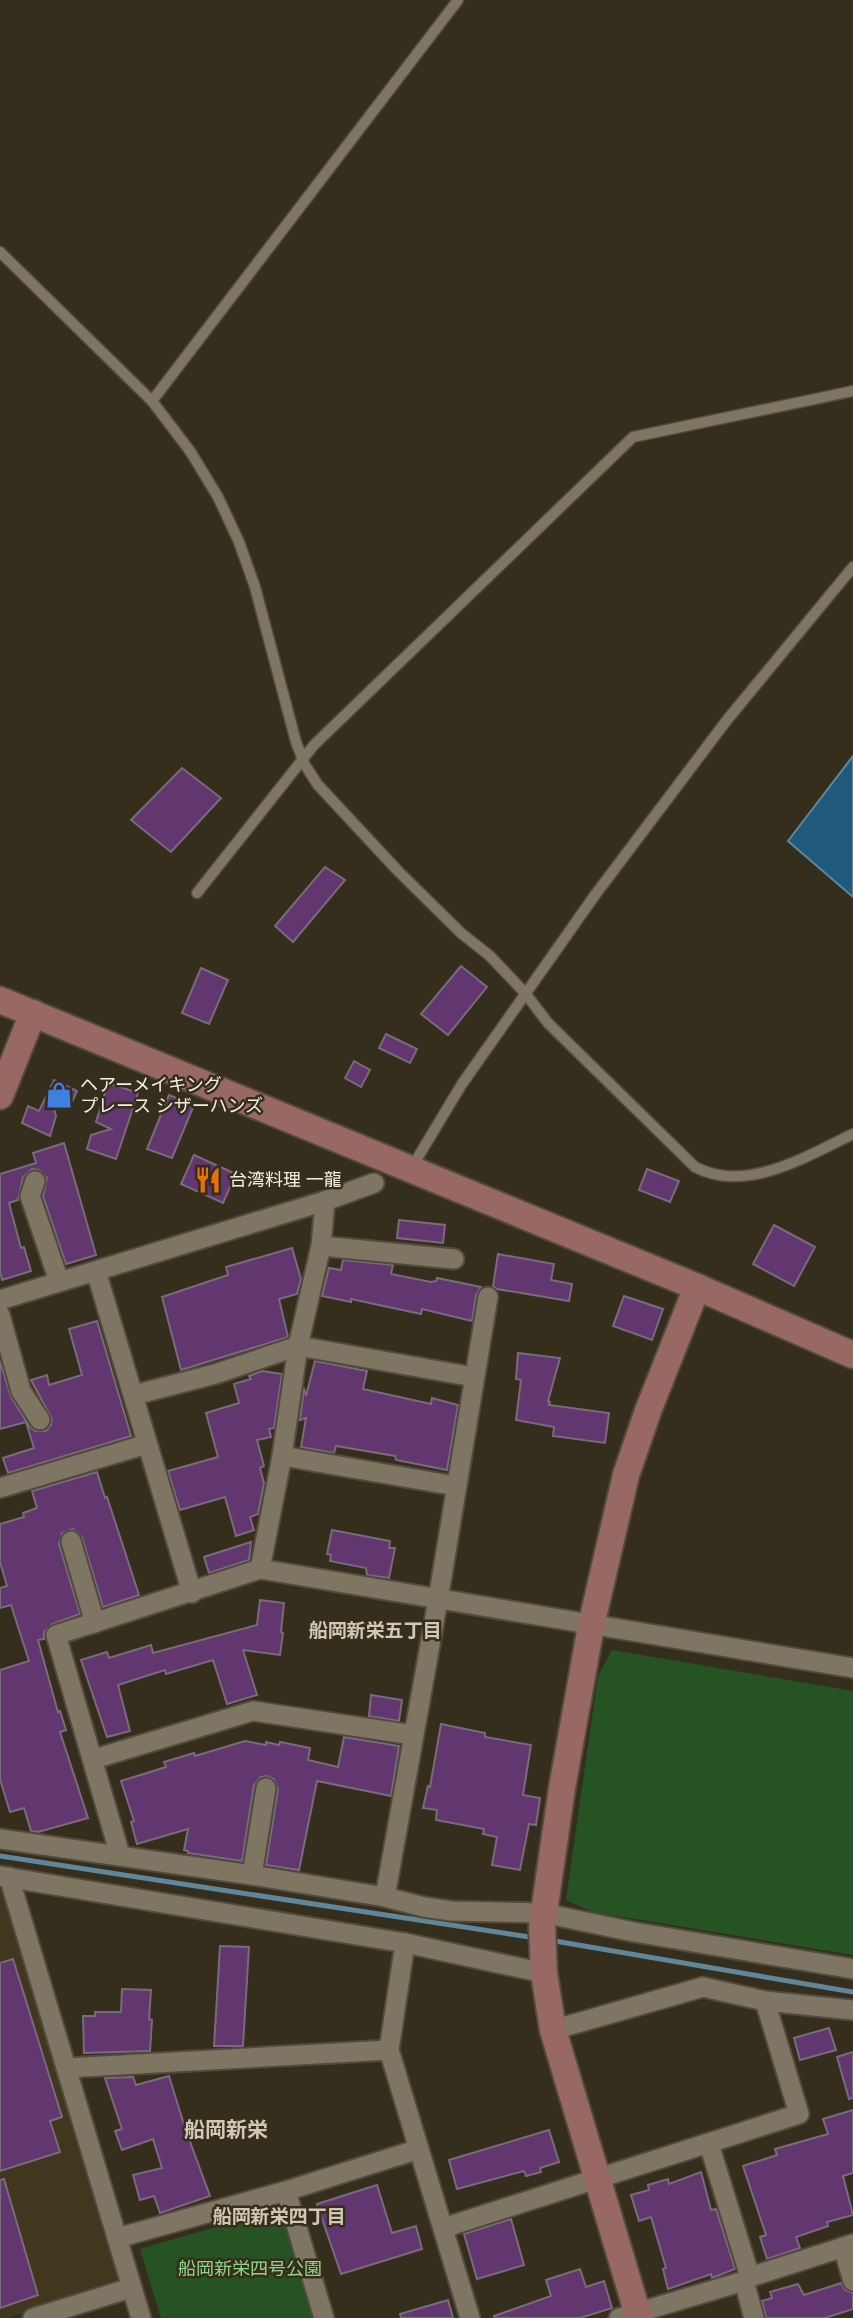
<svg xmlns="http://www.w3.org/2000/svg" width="853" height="2318" font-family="'Varela Round','Noto Sans JP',sans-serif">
<rect width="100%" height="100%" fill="#362e1d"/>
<polygon fill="#41361e" points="0,1889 2,1890 118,2274 114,2286 7,2318 0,2318"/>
<g fill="#265324">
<polygon points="612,1650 853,1691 853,1955 593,1912 566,1900 598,1676"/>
<polygon points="284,2207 316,2318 161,2318 140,2249"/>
</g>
<polygon fill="#1f5a7d" stroke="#5f879c" stroke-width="2" points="853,756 853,897 788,841"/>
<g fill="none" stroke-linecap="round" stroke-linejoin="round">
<g stroke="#5f879c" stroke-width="5">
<polyline points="0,1856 536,1938"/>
<polyline points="549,1940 853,1992"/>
</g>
</g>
<g fill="#62366e" stroke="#786b7c" stroke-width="2">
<polygon points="182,768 221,798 171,852 131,820"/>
<polygon points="325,867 345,880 293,942 275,926"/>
<polygon points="461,966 487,987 448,1035 421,1014"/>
<polygon points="201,968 228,980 209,1024 182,1013"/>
<polygon points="386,1034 417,1049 410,1063 379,1048"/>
<polygon points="354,1061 370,1070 361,1087 345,1078"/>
<polygon points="54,1080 77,1091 69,1109 52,1101 56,1116 50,1136 22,1123 28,1106 39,1111"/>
<polygon points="108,1083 138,1093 116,1159 87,1149 91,1135 111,1129 96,1122"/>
<polygon points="169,1095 194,1105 172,1158 147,1149"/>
<polygon points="64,1143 96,1255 66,1264 43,1196 47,1178 39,1170 32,1169 23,1177 18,1200 9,1203 21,1248 24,1247 31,1271 2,1280 0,1271 0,1174 36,1163 33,1153"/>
<polygon points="194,1155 236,1174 223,1203 181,1184"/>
<polygon points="647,1169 679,1181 670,1202 639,1190"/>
<polygon points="399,1220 445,1225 443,1243 397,1238"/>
<polygon points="774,1225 815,1247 794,1286 753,1264"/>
<polygon points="292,1248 301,1279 297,1294 279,1299 288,1337 181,1370 162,1297 228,1275 226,1267"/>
<polygon points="498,1254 554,1264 551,1280 572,1284 569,1301 497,1289 493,1286"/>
<polygon points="343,1260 393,1265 391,1274 431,1282 436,1281 437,1278 481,1287 476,1295 472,1321 422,1309 421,1314 351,1299 351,1302 322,1296 329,1268 341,1270"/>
<polygon points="624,1296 663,1309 652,1340 613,1326"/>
<polygon points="97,1321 131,1436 8,1473 3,1458 34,1448 26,1422 0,1429 0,1361 11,1397 30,1427 35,1431 46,1431 51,1425 52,1419 31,1380 47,1375 49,1385 82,1375 69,1329"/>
<polygon points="518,1353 560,1358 548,1401 550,1402 549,1405 609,1413 605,1443 553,1436 554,1427 516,1420 521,1380 516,1379"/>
<polygon points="315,1361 367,1371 363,1389 431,1404 432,1398 458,1405 447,1470 396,1460 395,1456 336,1446 334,1453 301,1447 306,1418 300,1420 304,1388 306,1396"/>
<polygon points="262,1371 282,1374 274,1428 269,1429 271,1437 257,1440 264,1466 260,1468 264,1483 258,1514 250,1517 254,1530 236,1536 225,1497 180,1510 168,1471 218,1457 206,1413 239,1403 234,1384 251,1379 249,1376"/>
<polygon points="97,1472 105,1498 107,1497 139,1595 103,1607 82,1537 73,1529 62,1533 59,1544 80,1614 52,1624 44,1632 44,1639 38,1640 58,1712 60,1711 66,1730 60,1732 88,1818 38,1832 31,1831 24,1808 10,1812 0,1779 0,1670 29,1661 11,1605 0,1608 0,1588 7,1586 0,1562 0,1524 24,1517 23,1513 37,1508 32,1491"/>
<polygon points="332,1530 390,1541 389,1548 395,1548 389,1578 367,1575 366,1568 330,1561 331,1555 327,1554"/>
<polygon points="251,1542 249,1560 209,1573 204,1557"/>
<polygon points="260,1600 284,1603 281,1632 283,1633 280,1655 243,1650 257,1695 227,1704 213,1660 166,1674 165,1670 118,1685 130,1731 107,1737 81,1660 107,1652 109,1658 151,1645 153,1653 257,1625"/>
<polygon points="371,1695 402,1700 399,1721 369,1716"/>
<polygon points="441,1724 485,1733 485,1737 531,1745 523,1795 540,1798 536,1825 529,1824 520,1870 492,1865 497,1837 483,1834 484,1829 436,1820 437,1810 423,1808 428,1786 430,1787"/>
<polygon points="344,1737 399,1746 391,1796 317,1781 299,1870 266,1865 278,1789 274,1779 267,1776 261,1777 254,1785 242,1861 188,1853 188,1851 184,1850 188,1829 137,1844 131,1822 134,1821 121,1781 166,1767 164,1762 194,1753 195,1756 245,1741 266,1745 266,1742 279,1745 280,1742 310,1748 308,1760 338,1767"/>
<polygon points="220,1946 249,1947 243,2046 214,2046"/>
<polygon points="13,1959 62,2117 50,2121 60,2152 0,2171 0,1963"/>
<polygon points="122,1989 151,1990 149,2019 152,2020 150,2051 84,2053 83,2016 95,2016 95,2012 121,2012"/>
<polygon points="829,2028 836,2050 800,2060 794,2038"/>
<polygon points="853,2052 853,2098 849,2099 837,2057"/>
<polygon points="169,2076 185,2128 210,2196 160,2213 154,2196 140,2200 133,2175 162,2168 153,2139 122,2150 115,2131 122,2129 105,2078 133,2077 136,2085"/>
<polygon points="853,2110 853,2173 843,2176 853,2215 827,2222 828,2226 796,2237 800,2248 767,2259 760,2237 766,2235 743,2166 777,2155 775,2149 828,2134 823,2119"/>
<polygon points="549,2130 559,2162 540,2168 541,2172 526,2176 524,2171 457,2189 449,2160"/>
<polygon points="701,2172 711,2210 716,2209 735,2269 712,2278 711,2274 668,2289 663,2269 666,2268 651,2217 639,2221 631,2195 649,2190 648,2185 668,2179 669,2184"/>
<polygon points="4,2179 38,2295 0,2308 0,2180"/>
<polygon points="377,2185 392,2233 416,2226 422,2249 341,2274 317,2204"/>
<polygon points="511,2219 524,2265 477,2279 464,2234"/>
<polygon points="580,2269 586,2287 604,2281 612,2308 580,2318 494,2318 494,2316 551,2296 546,2280"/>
<polygon points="841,2283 845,2290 853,2293 853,2309 825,2318 766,2318 762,2301 772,2298 770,2292 798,2284 804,2295"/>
<polygon points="448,2300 453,2318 401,2318 400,2314"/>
</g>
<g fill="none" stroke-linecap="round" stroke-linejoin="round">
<g stroke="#524a3c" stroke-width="13">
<g id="lane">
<path d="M0,252l152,149 38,50 28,46 21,45 16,45 41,155 9,23 13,20 81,87 62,61 29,23 35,37 23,30 147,144c51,27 112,-11 158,-33"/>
<polyline points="152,401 458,0"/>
<polyline points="197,893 314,745 633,437 853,391"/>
<polyline points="412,1167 462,1084 595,895 727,720 853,567"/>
</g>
</g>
<g stroke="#524a3c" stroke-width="23">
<g id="street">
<polyline points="35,1181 30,1196 59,1281"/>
<polyline points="321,1246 454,1259"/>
<polyline points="96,1271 192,1593"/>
<polyline points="0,1300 325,1201 374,1183"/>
<polyline points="0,1315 21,1391 40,1420"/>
<polyline points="134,1395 215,1374 298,1346 321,1246 325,1201"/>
<polyline points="282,1456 456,1486"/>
<polyline points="0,1488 147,1444"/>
<polyline points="71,1541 95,1623"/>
<polyline points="260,1569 282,1456 298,1346 474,1377"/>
<polyline points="94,1759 253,1711 413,1735"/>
<polyline points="0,1839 252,1875 385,1897 424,1907 451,1911 543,1913 634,1932 853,1969"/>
<polyline points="120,1855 56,1635 260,1569 853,1668"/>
<polyline points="252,1875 266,1788"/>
<polyline points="0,1876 405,1943 544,1973"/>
<polyline points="9,1877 141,2318"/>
<polyline points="385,1897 438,1600 488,1297"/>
<polyline points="405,1943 389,2050 470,2318"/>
<polyline points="553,2030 703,1987 765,2001 853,2010"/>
<polyline points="66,2068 389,2050"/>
<polyline points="709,2144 750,2277"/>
<polyline points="286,2191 324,2318"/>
<polyline points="443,2228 799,2114 765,2001"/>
<polyline points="117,2238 286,2191 419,2149"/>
<polyline points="843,2247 853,2281"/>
<polyline points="744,2281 754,2318"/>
<polyline points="33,2318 131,2288"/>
<polyline points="619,2318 744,2281 750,2277 853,2244"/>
</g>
</g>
<g stroke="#524a3c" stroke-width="30">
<g id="secondary">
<polyline points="0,1000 697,1287 853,1355"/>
<polyline points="0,1096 33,1013"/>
<polyline points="639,2318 553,2030 544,1973 542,1926 562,1788 591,1626 626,1475 648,1411 697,1287"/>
</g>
</g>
<use href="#lane" stroke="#7f7563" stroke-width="10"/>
<use href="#street" stroke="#7f7563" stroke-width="19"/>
<use href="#secondary" stroke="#986863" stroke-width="26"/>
</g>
<defs>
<g id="shop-bare" transform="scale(2.1)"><path d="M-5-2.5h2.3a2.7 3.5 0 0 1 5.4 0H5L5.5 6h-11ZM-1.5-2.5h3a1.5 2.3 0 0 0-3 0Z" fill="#3f7fe0" stroke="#362e1d" stroke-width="2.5" paint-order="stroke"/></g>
<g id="restaurant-bare" transform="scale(2.1)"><path d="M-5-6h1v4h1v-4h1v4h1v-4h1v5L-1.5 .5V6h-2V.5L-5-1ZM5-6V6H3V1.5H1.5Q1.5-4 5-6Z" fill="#e8710a" stroke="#362e1d" stroke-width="2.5" paint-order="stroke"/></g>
</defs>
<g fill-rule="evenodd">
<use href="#shop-bare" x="59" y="1095"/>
<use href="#restaurant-bare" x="208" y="1180"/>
</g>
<g text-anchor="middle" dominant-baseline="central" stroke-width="5" stroke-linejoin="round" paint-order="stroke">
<g font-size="18" fill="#f5efe5" stroke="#362e1d" text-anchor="start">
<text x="80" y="1085">ヘアーメイキング<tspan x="80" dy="21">プレース シザーハンズ</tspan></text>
<text x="229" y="1180">台湾料理 一龍</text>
</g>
<g font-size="18" fill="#8cd889" stroke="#362e1d">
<text x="250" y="2269">船岡新栄四号公園</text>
</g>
<g font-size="19" font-weight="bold" fill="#d2c7b2" stroke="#362e1d">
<text x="375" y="1631">船岡新栄五丁目</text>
<text x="279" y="2217">船岡新栄四丁目</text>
</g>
<g font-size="21" font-weight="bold" fill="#d2c7b2" stroke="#362e1d">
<text x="226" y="2130">船岡新栄</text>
</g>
</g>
</svg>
